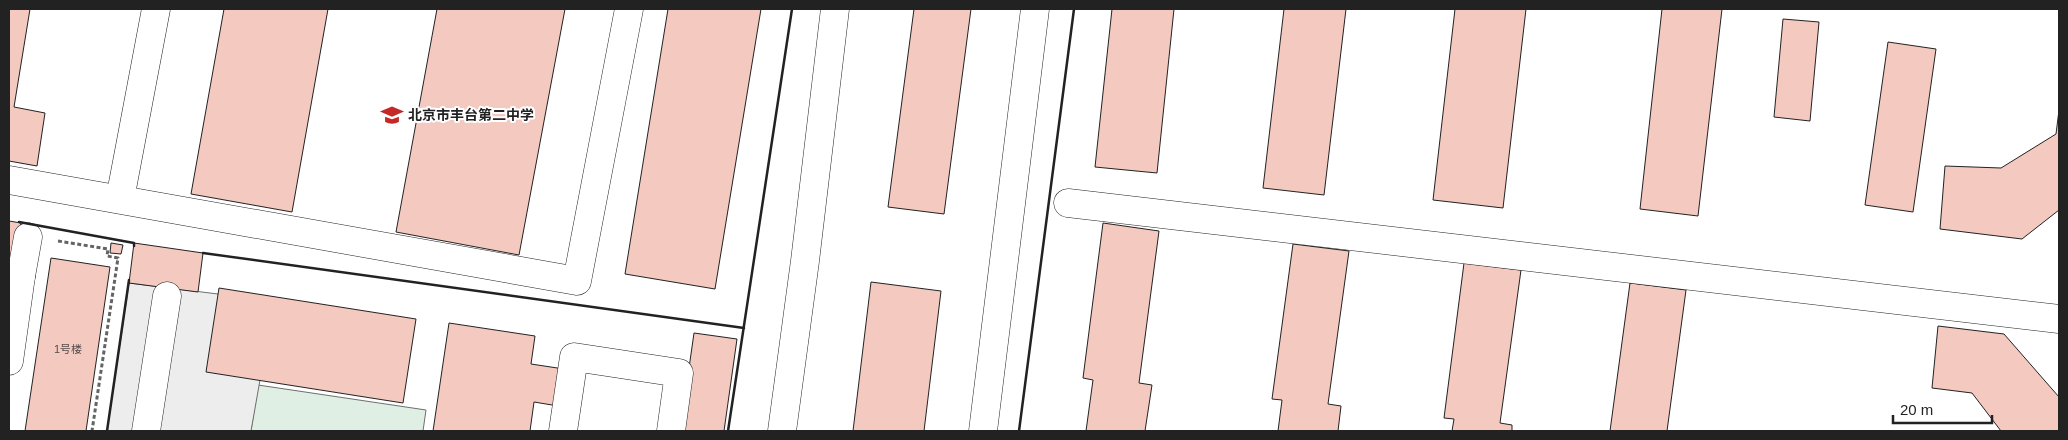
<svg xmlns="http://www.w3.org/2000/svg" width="2068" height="440" font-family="Helvetica,'Noto Sans SC',sans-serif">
<rect width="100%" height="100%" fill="#fff"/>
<polygon fill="#e0efe3" stroke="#6f6f6f" points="258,385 426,410 423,431 251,431"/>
<polygon fill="#ededed" stroke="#6f6f6f" points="129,283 218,294 260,380 251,431 107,431"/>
<g fill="#f3c9c0" stroke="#222">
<polygon points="9,9 30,9 14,107 45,113 37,166 9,161"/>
<polygon points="224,9 328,9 292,212 191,194"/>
<polygon points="437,9 565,9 519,255 396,232"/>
<polygon points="668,9 761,9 715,289 625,274"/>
<polygon points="914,9 971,9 944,214 888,207"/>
<polygon points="1112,9 1174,9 1157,173 1095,167"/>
<polygon points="1284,9 1346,9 1324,195 1263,188"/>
<polygon points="1455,9 1526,9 1503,208 1433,200"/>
<polygon points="1662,9 1722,9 1698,216 1640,209"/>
<polygon points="1783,19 1819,22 1810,121 1774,117"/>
<polygon points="1888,42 1936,49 1913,212 1865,205"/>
<polygon points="2059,110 2059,210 2022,239 1940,229 1945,166 2001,168 2056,134"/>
<polygon points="9,221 21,223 15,260 9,259"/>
<polygon points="1103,223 1159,231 1139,383 1152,385 1145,431 1086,431 1093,380 1083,378"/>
<polygon points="111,243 123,245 121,254 110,253"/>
<polygon points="134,243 203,253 198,292 129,283"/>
<polygon points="1293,244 1349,251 1328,404 1341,406 1338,431 1278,431 1282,400 1272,399"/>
<polygon points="51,258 110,267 86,431 25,431"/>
<polygon points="1464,263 1521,270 1500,423 1512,425 1512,431 1452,431 1454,419 1444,418"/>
<polygon points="871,282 941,291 924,431 853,431"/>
<polygon points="1630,283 1686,290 1667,431 1610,431"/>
<polygon points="219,288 416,319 403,403 206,372"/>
<polygon points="449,323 535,336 531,364 564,369 558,406 534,402 530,431 433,431"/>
<polygon points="1938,326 2004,334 2059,397 2059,431 2001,431 1972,393 1932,388"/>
<polygon points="694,333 737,339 724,431 680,431"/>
</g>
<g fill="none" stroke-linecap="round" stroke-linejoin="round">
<g stroke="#222" stroke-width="29">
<g id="minor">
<polyline points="9,180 577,281 629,9"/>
<polyline points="120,199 156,9"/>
<polyline points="1068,203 2059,319"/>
<polyline points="9,274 21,276 9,361"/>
<polyline points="21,276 28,237"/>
<polyline points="146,431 167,296"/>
<polyline points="563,431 574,357 679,373 671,431"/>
<polyline points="782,431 805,261 835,9"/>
<polyline points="983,431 1035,9"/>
</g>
</g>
<polyline stroke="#646464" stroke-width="3" stroke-dasharray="4 2.5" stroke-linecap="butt" points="58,241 108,249 107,256 118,258 92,431"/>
<use href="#minor" stroke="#fff" stroke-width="28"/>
<g stroke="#222" stroke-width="2.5">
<polyline points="19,222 134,243 134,246"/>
<polyline points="203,253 744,328"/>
<polyline points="107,431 129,280"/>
<polyline points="728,431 792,9"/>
<polyline points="1019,431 1074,9"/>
</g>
</g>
<defs>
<g id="school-bare" transform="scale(1.725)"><path d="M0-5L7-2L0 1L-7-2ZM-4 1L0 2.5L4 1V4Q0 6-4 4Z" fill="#c62828" stroke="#fff" stroke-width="2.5" paint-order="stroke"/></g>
</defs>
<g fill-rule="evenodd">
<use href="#school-bare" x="392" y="115"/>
</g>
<g text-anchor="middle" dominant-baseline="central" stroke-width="4" stroke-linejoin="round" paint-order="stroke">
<g font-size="11" fill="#564c4a">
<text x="68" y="349">1号楼</text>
</g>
<g font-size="14" font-weight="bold" fill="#222" stroke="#fff" text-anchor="start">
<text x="408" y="115">北京市丰台第二中学</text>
</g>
</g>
<rect width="2068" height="440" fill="none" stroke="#222222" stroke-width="20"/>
<path d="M1893 415v8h99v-8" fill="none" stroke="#222222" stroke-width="2.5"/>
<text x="1900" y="415" font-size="15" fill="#222222" stroke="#ffffff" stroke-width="4" paint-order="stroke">20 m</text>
</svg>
